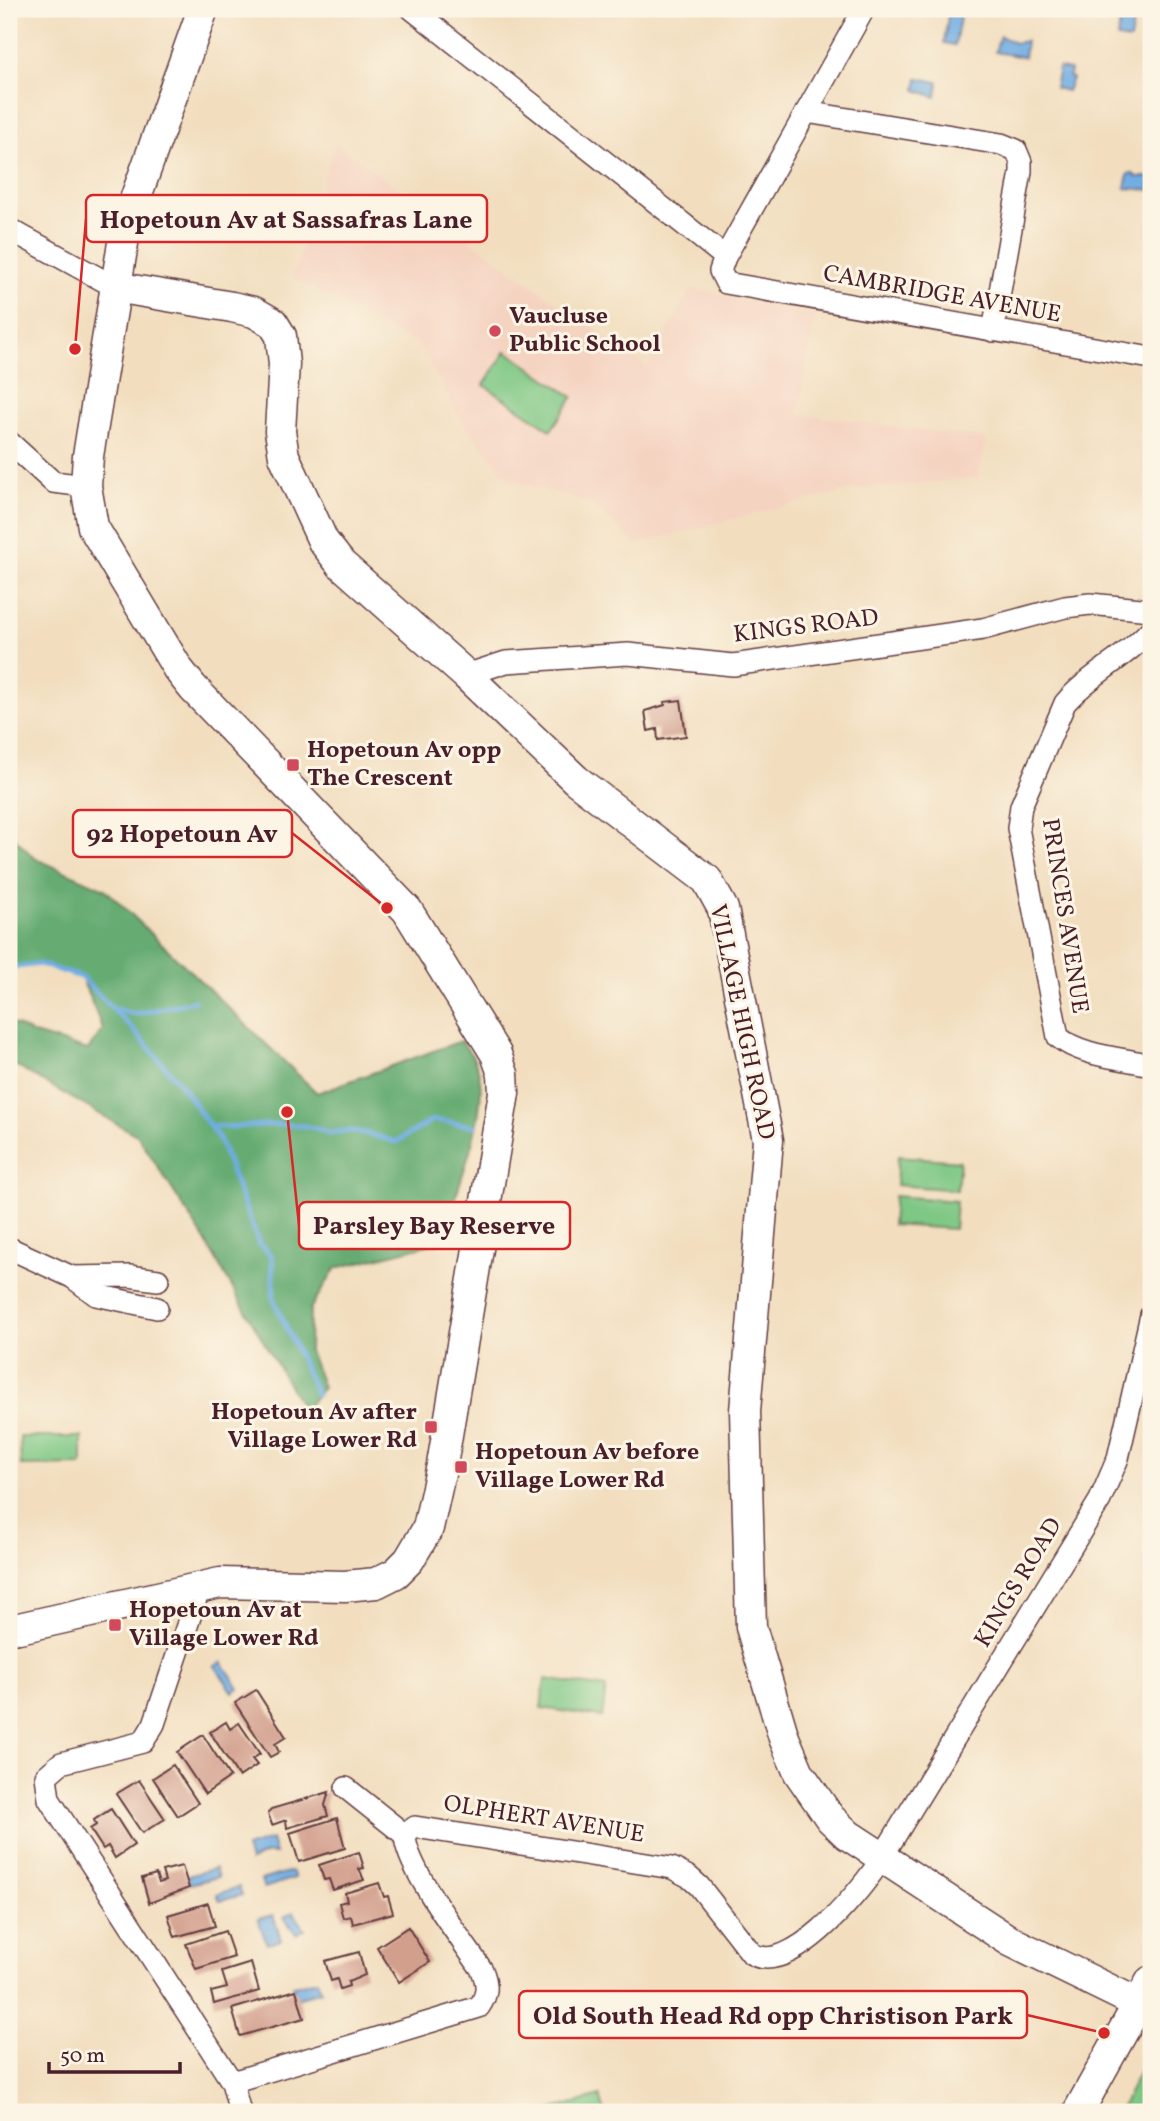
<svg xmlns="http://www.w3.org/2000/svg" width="1160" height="2121" font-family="Vollkorn,serif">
<rect width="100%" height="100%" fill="#fcf5e5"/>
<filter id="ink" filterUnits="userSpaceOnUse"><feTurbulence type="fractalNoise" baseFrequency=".0143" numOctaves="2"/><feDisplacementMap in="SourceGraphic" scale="14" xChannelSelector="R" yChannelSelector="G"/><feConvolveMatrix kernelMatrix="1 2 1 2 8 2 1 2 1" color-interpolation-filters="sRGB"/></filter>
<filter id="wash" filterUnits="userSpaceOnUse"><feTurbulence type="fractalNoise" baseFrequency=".00686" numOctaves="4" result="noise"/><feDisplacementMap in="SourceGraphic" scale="28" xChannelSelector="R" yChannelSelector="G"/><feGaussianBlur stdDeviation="1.57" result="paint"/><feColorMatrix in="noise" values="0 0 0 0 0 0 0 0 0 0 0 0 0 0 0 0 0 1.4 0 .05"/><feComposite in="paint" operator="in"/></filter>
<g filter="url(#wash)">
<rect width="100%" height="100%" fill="#f2debf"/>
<polygon fill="#f5d3c1" points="335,143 647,367 692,288 815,316 798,414 987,439 978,478 849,490 637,544 588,502 509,480 462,421 420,346 292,277"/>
<g fill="#7ec784" stroke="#647358" stroke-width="2">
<polygon points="506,351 573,397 551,430 484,385"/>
<polygon points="898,1156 960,1161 957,1190 896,1185"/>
<polygon points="894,1196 956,1201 954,1229 892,1225"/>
<polygon points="20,1437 82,1437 82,1465 21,1466"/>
<polygon points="545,1679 606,1688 602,1717 541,1708"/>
<polygon points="1151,2047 1151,2112 1119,2112"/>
<polygon points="600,2096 605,2112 544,2112"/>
</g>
<path fill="#66ac72" stroke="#58664e" stroke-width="2" d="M9,832l25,26 71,31 212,204 144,-52c8,10 16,20 18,33 10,40 -26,127 -39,168l-104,26 -26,41 -1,42 14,36 -19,24 -100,-172 -66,-103 -129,-74v-40l25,12 54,16 15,-21 -22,-52 -41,-13 -31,4z"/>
<g fill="#6fade2" stroke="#5c6686" stroke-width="2">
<polygon points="949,10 961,12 955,45 944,43"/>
<polygon points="1122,11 1135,13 1130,40 1117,38"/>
<polygon points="1000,36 1015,43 1026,41 1024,57 995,52"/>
<polygon points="1059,68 1070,70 1069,77 1072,78 1067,91 1055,88"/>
<polygon points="918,78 938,82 936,97 916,90"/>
<polygon points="1132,173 1137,177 1151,177 1150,190 1125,188 1128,174"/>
<polygon points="222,1662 239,1688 233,1692 215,1666"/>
<polygon points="271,1840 275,1854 267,1853 250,1861 246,1848"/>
<polygon points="215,1868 218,1877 190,1884 188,1876"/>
<polygon points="292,1871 295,1878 264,1888 261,1880"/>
<polygon points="239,1887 242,1895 220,1901 217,1894"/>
<polygon points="293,1912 305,1929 296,1934 284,1917"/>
<polygon points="273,1915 281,1940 267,1944 258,1919"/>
<polygon points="317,1980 321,1991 296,1998 293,1986"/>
</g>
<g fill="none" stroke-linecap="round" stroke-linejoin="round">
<g stroke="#6fade2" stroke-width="5">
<polyline points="9,968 40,964 81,977 132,1028 181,1085 219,1139 259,1244 272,1256 274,1300 317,1395"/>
<polyline points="115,1009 136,1014 194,1001"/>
<path d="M210,1126c36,4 89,-10 120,8 21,-8 46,2 66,8l37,-22 42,6"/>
</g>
</g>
<g id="blocks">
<g fill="#d39f8d">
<polygon points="681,700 686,736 658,740 657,729 648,731 645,711 665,705 664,702"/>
<polygon points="256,1690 286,1737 275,1744 279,1752 270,1757 235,1703"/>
<polygon points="226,1722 230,1729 239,1723 260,1754 252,1759 257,1765 239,1777 210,1732"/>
<polygon points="203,1735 230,1777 205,1794 177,1752"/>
<polygon points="173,1765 198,1803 178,1816 153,1778"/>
<polygon points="139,1780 165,1819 142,1833 116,1794"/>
<polygon points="329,1792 325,1805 328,1816 287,1828 286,1820 272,1825 268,1813 271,1809"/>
<polygon points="111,1809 134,1845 115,1858 108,1846 103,1849 90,1829 96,1825 94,1820"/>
<polygon points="337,1818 345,1848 299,1862 290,1833"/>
<polygon points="359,1852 364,1868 359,1869 364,1880 333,1890 329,1879 324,1880 319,1865"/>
<polygon points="182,1866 189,1888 149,1903 142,1878 156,1874 159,1883 165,1881 162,1871"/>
<polygon points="379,1883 384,1897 388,1896 393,1913 353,1924 351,1916 343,1918 339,1903 347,1901 345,1893"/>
<polygon points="208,1903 215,1926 175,1937 168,1915"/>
<polygon points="408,1927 430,1962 399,1982 377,1947"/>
<polygon points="225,1931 234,1957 196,1969 186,1944"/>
<polygon points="359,1952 365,1975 348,1982 349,1986 340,1989 337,1979 331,1981 325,1961"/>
<polygon points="251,1963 259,1991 214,2004 211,1992 227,1988 222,1972"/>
<polygon points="296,1990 304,2018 240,2036 232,2009"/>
</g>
</g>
</g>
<g filter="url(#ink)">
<use href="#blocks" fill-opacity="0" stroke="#633c41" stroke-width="2"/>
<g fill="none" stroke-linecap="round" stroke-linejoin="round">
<g stroke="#633c41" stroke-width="24">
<g id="street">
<polyline points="412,9 725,257"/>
<polyline points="864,9 725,257 720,271 726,283 1151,358"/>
<polyline points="806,112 1001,144 1016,150 1021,162 1021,172 993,331"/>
<polyline points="9,229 115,287"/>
<polyline points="9,442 53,482 86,486"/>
<path d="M1151,629c-25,29 -61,45 -86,74l-44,103 -3,22 40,209c23,19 64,21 93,28"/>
<polyline points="466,675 506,662 628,654 733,665 983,629 1065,607 1090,604 1151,610"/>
<polyline points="9,1248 72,1277 96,1295 157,1308"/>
<polyline points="72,1277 129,1276 158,1280"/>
<polyline points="200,1587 154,1724 143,1742 61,1763 46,1776 49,1799 232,2082 240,2112"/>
<polyline points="346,1788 405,1835"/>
<path d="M232,2082l247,-75c9,-13 9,-22 3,-37 -19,-29 -77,-103 -77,-135l10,-8 257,41 17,9 10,9 53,68c38,22 104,-58 124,-87l224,-367 18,-42 33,-143"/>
</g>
</g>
<g stroke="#633c41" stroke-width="33">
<g id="secondary">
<polyline points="115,287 232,307 254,312 273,323 281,336 284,364 280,431 284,456 323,541 341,564 466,675 576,780 707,880 723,909 768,1140 745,1411 751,1627 784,1738 799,1773 830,1818 848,1835 1010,1941 1139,2004"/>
<polyline points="19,1628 220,1583 345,1586 376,1583 396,1573 409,1560 428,1528 442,1465 504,1093 503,1074 496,1054 407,910 193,688 178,669 93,527 86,486 88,456 126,225 203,9"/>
<polyline points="1078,2112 1151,1981"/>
</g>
</g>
<use href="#street" stroke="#fff" stroke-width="21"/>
<use href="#secondary" stroke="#fff" stroke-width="30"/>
</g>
</g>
<g fill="#d1495b" stroke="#fcf5e5" stroke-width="2.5">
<circle cx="495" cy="331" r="7"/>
<rect x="286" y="758" width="14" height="14" rx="3.5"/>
<rect x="424" y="1420" width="14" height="14" rx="3.5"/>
<rect x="454" y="1460" width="14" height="14" rx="3.5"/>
<rect x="108" y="1618" width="14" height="14" rx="3.5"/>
</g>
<g text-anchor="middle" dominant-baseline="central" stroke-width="6" stroke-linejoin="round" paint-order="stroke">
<g font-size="24" fill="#4a1f2b" stroke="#fcf5e5">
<text transform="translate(942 295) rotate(10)">CAMBRIDGE AVENUE</text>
<text transform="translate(806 627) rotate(-7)">KINGS ROAD</text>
<text transform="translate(1064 916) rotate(81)">PRINCES AVENUE</text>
<text transform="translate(741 1022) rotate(78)">VILLAGE HIGH ROAD</text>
<text transform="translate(1019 1583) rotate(-59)">KINGS ROAD</text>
<text transform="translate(544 1820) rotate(9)">OLPHERT AVENUE</text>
</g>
<g font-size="24" font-weight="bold" fill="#4a1f2b" stroke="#fcf5e5" text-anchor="start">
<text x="509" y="317">Vaucluse<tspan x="509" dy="28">Public School</tspan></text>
<text x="307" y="751">Hopetoun Av opp<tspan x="307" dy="28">The Crescent</tspan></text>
<text x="417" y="1413" text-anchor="end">Hopetoun Av after<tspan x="417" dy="28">Village Lower Rd</tspan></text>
<text x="475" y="1453">Hopetoun Av before<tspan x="475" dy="28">Village Lower Rd</tspan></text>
<text x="129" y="1611">Hopetoun Av at<tspan x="129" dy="28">Village Lower Rd</tspan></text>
</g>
</g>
<path fill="none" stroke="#d62828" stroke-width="2.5" d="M75 349L86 219M387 908L292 833M287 1112L299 1225M1104 2033L1027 2015"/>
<g fill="#d62828" stroke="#fcf5e5" stroke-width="2.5">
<circle cx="75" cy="349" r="7"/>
<circle cx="387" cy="908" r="7"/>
<circle cx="287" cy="1112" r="7"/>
<circle cx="1104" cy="2033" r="7"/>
</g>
<g fill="#fcf5e5" stroke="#d62828" stroke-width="2.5">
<rect x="86" y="195" width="401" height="47" rx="7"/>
<rect x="73" y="810" width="219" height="47" rx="7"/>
<rect x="299" y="1202" width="271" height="47" rx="7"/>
<rect x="519" y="1991" width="508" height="47" rx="7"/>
</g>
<g font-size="26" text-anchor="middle" font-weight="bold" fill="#4a1f2b">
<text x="286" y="228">Hopetoun Av at Sassafras Lane</text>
<text x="182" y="842">92 Hopetoun Av</text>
<text x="434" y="1234">Parsley Bay Reserve</text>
<text x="773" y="2024">Old South Head Rd opp Christison Park</text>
</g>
<rect width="1160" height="2121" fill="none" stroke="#fcf5e5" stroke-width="35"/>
<path d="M49 2062v10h131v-10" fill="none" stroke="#4a1f2b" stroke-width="3.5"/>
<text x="60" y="2062" font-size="21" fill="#4a1f2b" stroke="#fcf5e5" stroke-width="5" paint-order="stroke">50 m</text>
</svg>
